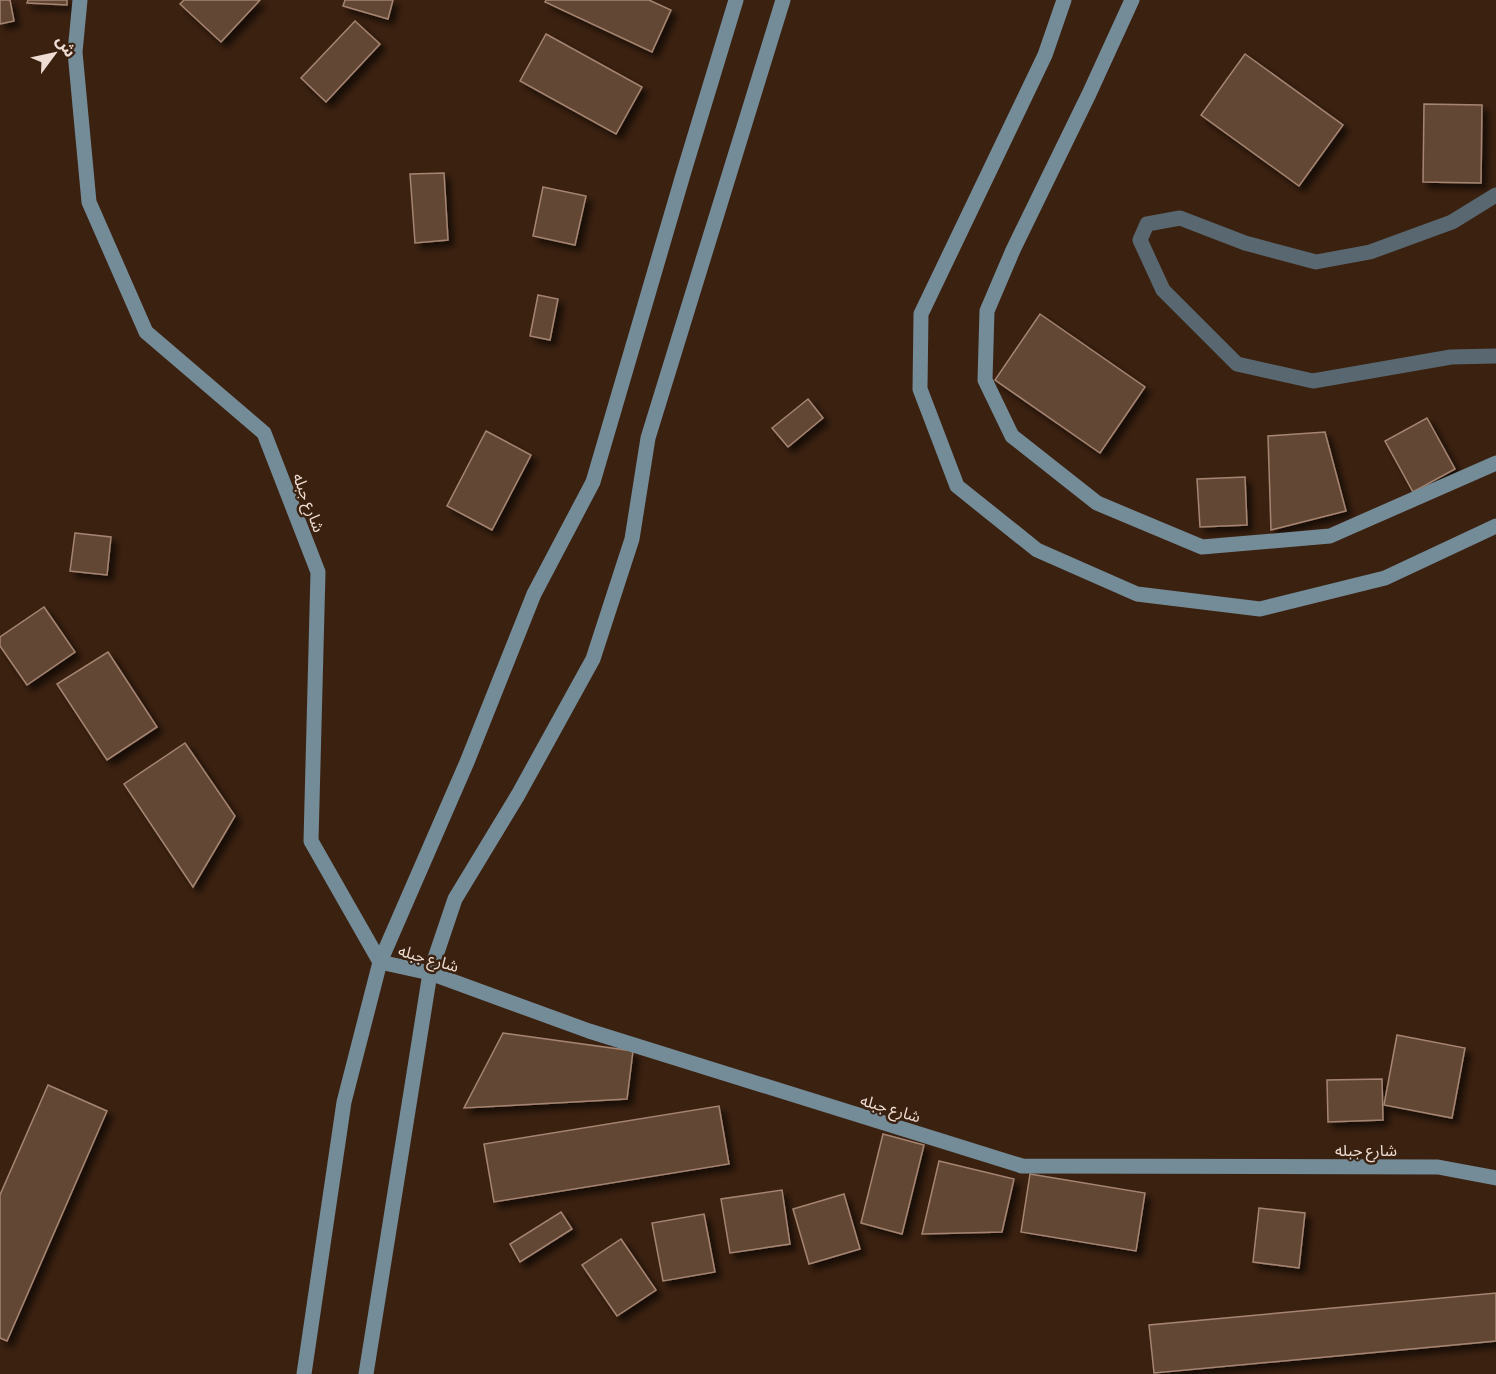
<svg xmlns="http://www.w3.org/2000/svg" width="1496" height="1374" font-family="Literata,'Noto Sans Arabic',serif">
<defs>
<filter id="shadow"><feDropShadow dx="5.5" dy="5.5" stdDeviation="3" flood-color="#0009"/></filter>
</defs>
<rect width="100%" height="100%" fill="#3b2110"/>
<g fill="#644735" stroke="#a58572" stroke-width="1.5" filter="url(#shadow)">
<polygon points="0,0 10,0 14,21 0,24"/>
<polygon points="28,0 67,0 67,5 27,3"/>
<polygon points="184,0 260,0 221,42 180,4"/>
<polygon points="345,0 393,0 388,19 343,6"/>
<polygon points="546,0 649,0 671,10 652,52 545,2"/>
<polygon points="355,21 380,44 326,102 301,78"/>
<polygon points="546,34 642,87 616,134 520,81"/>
<polygon points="1245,54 1343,125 1299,186 1201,115"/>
<polygon points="1424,104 1482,105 1481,183 1423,182"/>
<polygon points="444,173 448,240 415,243 410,174"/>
<polygon points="543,187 586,196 575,245 533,236"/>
<polygon points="538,295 558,299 550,340 530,336"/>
<polygon points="1040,314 1145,387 1100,453 995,380"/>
<polygon points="808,399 823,418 788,447 772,428"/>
<polygon points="1427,418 1455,469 1413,492 1385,441"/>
<polygon points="486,431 531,455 492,530 447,506"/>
<polygon points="1325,432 1346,511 1271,530 1268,436"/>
<polygon points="1245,477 1247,525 1200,527 1197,479"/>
<polygon points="75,533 111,537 107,575 70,571"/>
<polygon points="44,607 75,652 27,685 0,646 0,637"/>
<polygon points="108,652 157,727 107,760 57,684"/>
<polygon points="185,743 235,816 193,887 124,784"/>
<polygon points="503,1033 633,1051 627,1099 464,1108"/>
<polygon points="1397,1035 1465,1048 1452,1118 1384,1105"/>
<polygon points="1382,1079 1383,1120 1328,1122 1327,1080"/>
<polygon points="48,1085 107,1111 7,1341 0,1338 0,1195"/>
<polygon points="719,1106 729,1164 494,1202 484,1144"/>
<polygon points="883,1134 924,1145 902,1234 861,1223"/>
<polygon points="939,1161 1014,1179 1002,1232 922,1234"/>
<polygon points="1030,1174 1145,1193 1136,1251 1021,1232"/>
<polygon points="782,1190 790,1244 730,1253 721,1199"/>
<polygon points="844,1194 860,1249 809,1264 793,1209"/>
<polygon points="1259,1208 1305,1213 1299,1268 1253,1262"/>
<polygon points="561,1212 572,1229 520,1262 510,1244"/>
<polygon points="704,1214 715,1272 663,1281 652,1223"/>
<polygon points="621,1239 656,1290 617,1316 582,1265"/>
<polygon points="1496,1293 1496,1341 1154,1373 1149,1325"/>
</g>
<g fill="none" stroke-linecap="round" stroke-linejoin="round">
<polyline stroke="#596770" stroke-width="15" points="1496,195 1452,222 1370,252 1316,262 1245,243 1180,218 1147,224 1140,240 1163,290 1237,364 1313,381 1451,357 1496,356"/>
<g stroke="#748b98" stroke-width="15">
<polyline points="80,0 75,52 89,202 146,332 264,433 318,572 311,841 380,962 430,973 589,1031 1022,1166 1438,1167 1496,1178"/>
<polyline points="1064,0 1045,55 921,314 920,389 957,486 1037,550 1137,594 1260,609 1385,578 1496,526"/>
<polyline points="1132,0 1089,94 1013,250 987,311 985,380 1012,436 1097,503 1202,547 1330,536 1496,463"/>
<polyline points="304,1374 344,1102 380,962 467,762 534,594 593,482 685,168 736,0"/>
<polyline points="366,1374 430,973 455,899 518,795 593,659 632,539 648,438 783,0"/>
</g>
</g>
<g text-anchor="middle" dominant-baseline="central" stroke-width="5" stroke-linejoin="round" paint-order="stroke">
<g font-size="16" fill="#efddd3" stroke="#3b2110">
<text transform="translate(310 502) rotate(69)">شارع جبله</text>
<text transform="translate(429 957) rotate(16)">شارع جبله</text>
<text transform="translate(891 1107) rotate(17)">شارع جبله</text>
<text x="1366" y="1149">شارع جبله</text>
</g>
</g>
<g transform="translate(54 54) rotate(57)" stroke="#3b2110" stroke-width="4.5" paint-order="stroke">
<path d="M0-4.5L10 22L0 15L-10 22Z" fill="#efddd3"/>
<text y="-9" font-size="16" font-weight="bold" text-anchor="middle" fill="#efddd3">ش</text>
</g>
</svg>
